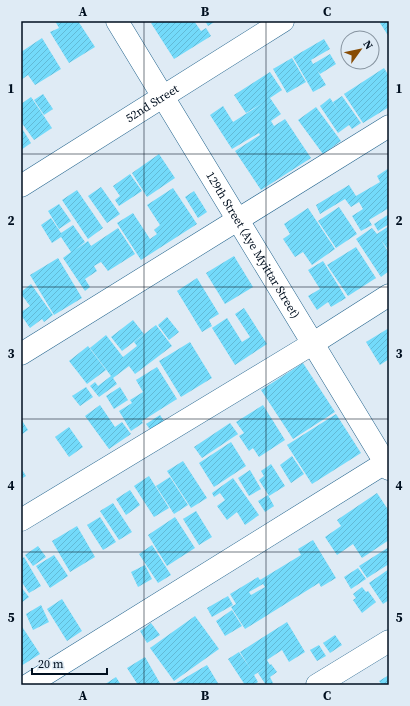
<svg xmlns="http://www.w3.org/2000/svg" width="410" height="706" font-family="'Source Serif 4',serif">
<defs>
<pattern id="building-hatch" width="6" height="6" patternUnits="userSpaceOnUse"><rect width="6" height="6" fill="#73dafa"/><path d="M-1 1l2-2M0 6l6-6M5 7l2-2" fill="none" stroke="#62bad6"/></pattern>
</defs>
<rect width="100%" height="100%" fill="#dfebf5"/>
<g fill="url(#building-hatch)" fill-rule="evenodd">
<polygon points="55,21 78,21 95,47 69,63 50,32 59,28"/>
<polygon points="155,21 194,21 201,31 206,28 211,36 174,59 151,23"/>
<polygon points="205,21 216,21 208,26"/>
<polygon points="383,21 389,21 389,37 380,23"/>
<polygon points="42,38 61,69 35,85 28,75 21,80 21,52"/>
<polygon points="324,39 330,49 311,60 313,64 330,54 336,64 320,74 317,70 326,85 313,92 293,57"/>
<polygon points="348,39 348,50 343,43"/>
<polygon points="292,58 306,82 287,93 273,69"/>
<polygon points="384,68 389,76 389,107 363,123 344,94"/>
<polygon points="270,72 282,90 270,98 281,114 271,121 274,126 285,119 311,158 261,190 235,151 260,135 259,133 232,149 210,115 223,106 233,122 263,103 246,113 234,95"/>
<polygon points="43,94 53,109 44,115 34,100"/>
<polygon points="342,96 361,123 352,129 349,125 338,133 320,106 330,98 340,113 333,102"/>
<polygon points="31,97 52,128 34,140 21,122 21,104"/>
<polygon points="316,107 341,141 323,154 298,120"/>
<polygon points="23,130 31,143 21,150 21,131"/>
<polygon points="159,154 175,178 147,197 132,173"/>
<polygon points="389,168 389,208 369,220 372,225 361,231 352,216 363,209 359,202 351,207 345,199 320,214 316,205 349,185 356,196 380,182 377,176"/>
<polygon points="130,174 142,191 119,206 115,200 120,196 113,186"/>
<polygon points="101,187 120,214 107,223 88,196"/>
<polygon points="173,188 197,224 141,260 117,223 133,213 150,239 157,234 154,230 160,225 147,205"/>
<polygon points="77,190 103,228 88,239 62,200"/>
<polygon points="194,191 207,212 198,218 185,197"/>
<polygon points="59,204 71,221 59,229 48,211"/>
<polygon points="339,207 357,234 336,248 318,221"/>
<polygon points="308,208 335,249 312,265 303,252 295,257 283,239 290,234 284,224"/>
<polygon points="389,214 389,224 378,231 374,224"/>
<polygon points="51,218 61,233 73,225 85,242 75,250 88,241 91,246 118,228 135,254 108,271 101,262 94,266 97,271 85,279 90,287 85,291 63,258 71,252 61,237 52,243 41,225"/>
<polygon points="389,226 389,251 381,240 389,253 389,271 381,277 356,239 372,228 377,234"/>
<polygon points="356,247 376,278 348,296 327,265"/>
<polygon points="234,256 253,287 225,304 206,273"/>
<polygon points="58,258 82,298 54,315 30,275"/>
<polygon points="323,261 346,298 331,307 328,302 317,310 308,296 320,289 308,270"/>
<polygon points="197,278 219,314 209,320 212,326 202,332 177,291"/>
<polygon points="31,284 53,315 44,322 42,319 30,328 21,315 21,312 30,306 21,294 21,292"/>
<polygon points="244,308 267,344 235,365 212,328 227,318 242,342 250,337 235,314"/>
<polygon points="167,317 179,332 169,340 158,325"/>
<polygon points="133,320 144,334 122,351 111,337"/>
<polygon points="156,325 172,346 135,374 129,366 113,378 117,384 99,397 90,386 95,382 98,386 111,376 90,348 106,335 123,357 137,346 134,342"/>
<polygon points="389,328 389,359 380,365 366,342"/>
<polygon points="190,342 212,378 181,397 159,361"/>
<polygon points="88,346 106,370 87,384 69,361"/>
<polygon points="303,363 335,412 293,439 261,390"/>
<polygon points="157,367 177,399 142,421 143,423 131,431 119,411 132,403 130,400 143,392 136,380"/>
<polygon points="86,387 93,397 80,406 72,396"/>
<polygon points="120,387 128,400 114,409 106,396"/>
<polygon points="100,405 115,427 122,422 131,434 109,449 85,416"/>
<polygon points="263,405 285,440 259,457 253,448 249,451 239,436 244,433 236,422"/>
<polygon points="336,414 361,453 312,484 287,445"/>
<polygon points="160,415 166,424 152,432 146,424"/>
<polygon points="21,419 28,430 21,435"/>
<polygon points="230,423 238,434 202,458 194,447"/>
<polygon points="69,427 83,447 69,457 55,437"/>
<polygon points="231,442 246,466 214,487 199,463"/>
<polygon points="292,456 304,474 291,483 280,465"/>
<polygon points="183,461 207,498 191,508 167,471"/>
<polygon points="271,464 285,486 269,496 259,480 264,476 261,471"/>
<polygon points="21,468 26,476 21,479"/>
<polygon points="250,470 261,489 249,496 238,478"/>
<polygon points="149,476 169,508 154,517 134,486"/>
<polygon points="170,477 188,505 174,514 156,486"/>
<polygon points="233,478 259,515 245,525 237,512 227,520 217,506 225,500 220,493 214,497 212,493"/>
<polygon points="130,490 140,505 126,515 116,499"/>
<polygon points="377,493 389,511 389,540 362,558 353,544 337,555 325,537 341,526 337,520"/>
<polygon points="268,495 274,506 265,512 258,501"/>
<polygon points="113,503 132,532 119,540 100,511"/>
<polygon points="196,511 212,537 199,545 183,519"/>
<polygon points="100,517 116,542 103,550 87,525"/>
<polygon points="175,517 195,548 167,566 148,535"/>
<polygon points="77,526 95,557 70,572 52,541"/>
<path d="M313,540l23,38 -15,9 -2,-4 -74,46 -14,-22 5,-3 -6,-10 28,-17 2,3 41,-25 -3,-6zM263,584l2,3 -14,8 -2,-3z"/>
<polygon points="152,545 171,575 158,583 139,554"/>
<polygon points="38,546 46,557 33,566 25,555"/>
<polygon points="389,547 389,564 367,578 359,566"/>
<polygon points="54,555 68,576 50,588 36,566"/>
<polygon points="24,557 41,586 29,593 21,581 21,559"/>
<polygon points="145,565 152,579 138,587 131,572"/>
<polygon points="358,568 366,579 351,589 344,577"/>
<polygon points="389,569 389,600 383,604 369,583"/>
<polygon points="21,587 29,597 21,603"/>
<polygon points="362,587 366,592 368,591 376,602 362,613 353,600 356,598 353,594"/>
<polygon points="228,596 233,605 212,617 207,608"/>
<polygon points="62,599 82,631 67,641 47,609"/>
<polygon points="41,605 49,622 33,630 26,614"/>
<polygon points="232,610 242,626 225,636 216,621"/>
<polygon points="195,616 219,649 174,681 150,648"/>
<polygon points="287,622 305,652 289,662 282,650 267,660 260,648 270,665 271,664 277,672 270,677 273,683 271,685 266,685 258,673 265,668 254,675 258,682 253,685 245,685 228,659 239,652 250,668 240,652"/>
<polygon points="151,623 160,635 147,643 140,631"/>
<polygon points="21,625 40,654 21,666"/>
<polygon points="335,635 342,645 330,653 323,643"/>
<polygon points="319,645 326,656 317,661 310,650"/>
<polygon points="145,657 161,685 138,685 127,668"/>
<polygon points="207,665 219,685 173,685"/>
<polygon points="389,675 389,685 382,685 379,681"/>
<polygon points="116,677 121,685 104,685"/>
</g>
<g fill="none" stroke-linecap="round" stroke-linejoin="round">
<g stroke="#25658e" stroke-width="23">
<g id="minor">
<path id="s1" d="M117,21l272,448"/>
<path id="s2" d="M21,186l262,-165"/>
<polyline points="21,354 389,126"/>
<polyline points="21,520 312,344 389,295"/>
<polyline points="28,685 385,463"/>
<polyline points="317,685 389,641"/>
</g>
</g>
<use href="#minor" stroke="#fff" stroke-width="22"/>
</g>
<path fill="none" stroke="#000f1f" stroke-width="1" stroke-opacity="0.55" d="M144,21v664M266,21v664M21,154h368M21,287h368M21,419h368M21,552h368"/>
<g text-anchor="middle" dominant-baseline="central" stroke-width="3" stroke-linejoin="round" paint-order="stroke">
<g font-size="12" fill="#000f1f" stroke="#dfebf5">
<text stroke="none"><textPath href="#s2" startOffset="155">52nd Street</textPath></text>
<text stroke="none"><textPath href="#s1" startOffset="262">129th Street (Aye Myittar Street)</textPath></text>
</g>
</g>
<rect width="410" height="706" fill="none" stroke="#dfebf5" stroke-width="44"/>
<g transform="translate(360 50) rotate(57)"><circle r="19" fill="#dfebf5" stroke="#86939f"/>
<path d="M0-3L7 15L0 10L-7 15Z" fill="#874c05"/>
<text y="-6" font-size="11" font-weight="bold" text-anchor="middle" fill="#000f1f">N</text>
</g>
<path d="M32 668v6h75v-6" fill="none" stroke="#000f1f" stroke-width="2"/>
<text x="38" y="668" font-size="12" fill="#000f1f" stroke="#dfebf5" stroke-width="3" paint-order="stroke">20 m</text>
<rect x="22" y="22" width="366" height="662" fill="none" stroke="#000f1f" stroke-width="1.5"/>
<g font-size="13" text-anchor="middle" font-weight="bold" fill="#000f1f">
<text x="83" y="16">A</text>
<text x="205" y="16">B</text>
<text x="327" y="16">C</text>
<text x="11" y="93">1</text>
<text x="399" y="93">1</text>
<text x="11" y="225">2</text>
<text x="399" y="225">2</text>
<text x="11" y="358">3</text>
<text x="399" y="358">3</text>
<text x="11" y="490">4</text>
<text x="399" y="490">4</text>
<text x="11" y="622">5</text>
<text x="399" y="622">5</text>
<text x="83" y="700">A</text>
<text x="205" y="700">B</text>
<text x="327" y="700">C</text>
</g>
</svg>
